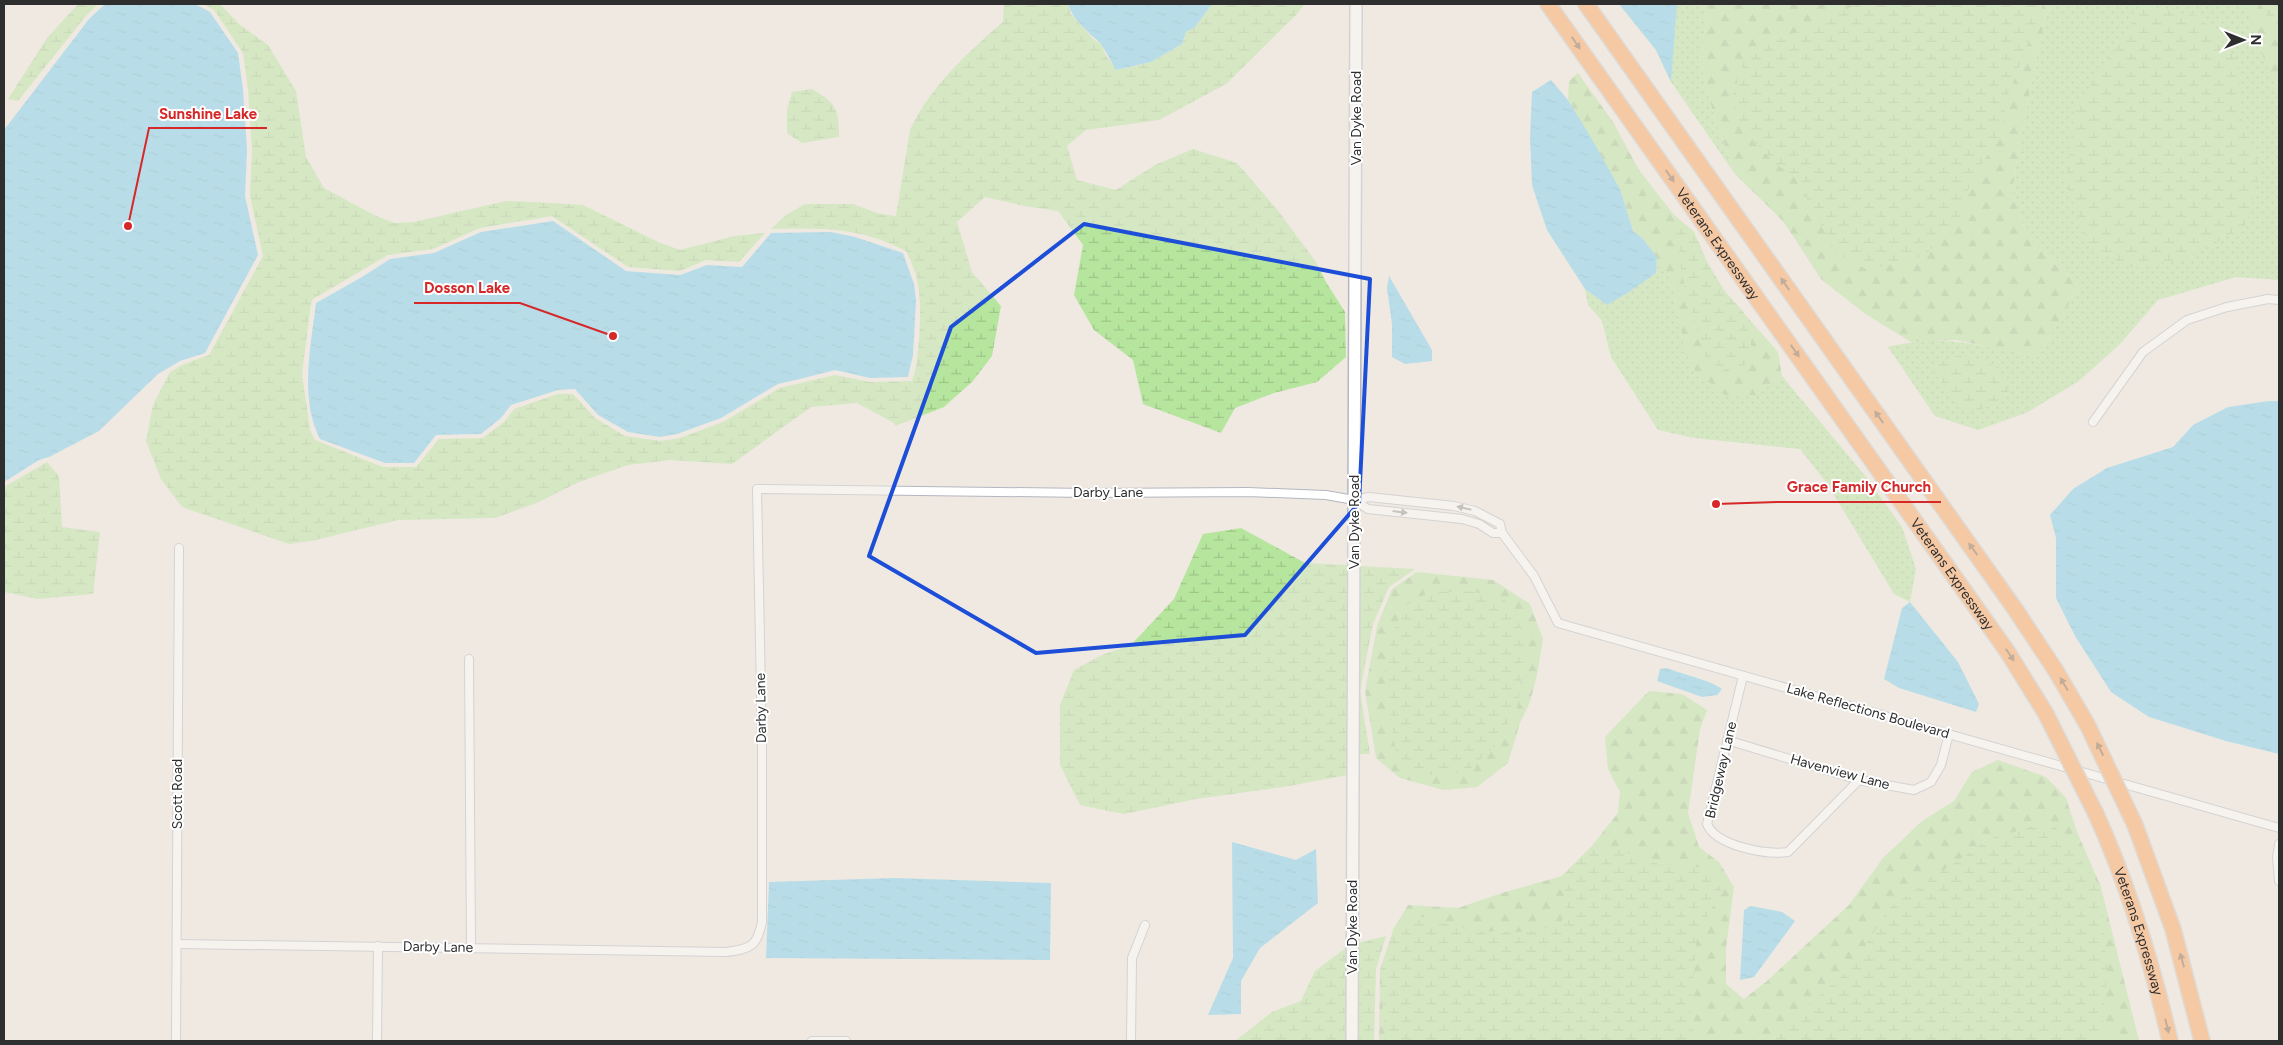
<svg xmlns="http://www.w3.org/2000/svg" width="2283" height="1045" font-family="Figtree,sans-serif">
<defs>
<pattern id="grass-dots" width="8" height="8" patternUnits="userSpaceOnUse" patternTransform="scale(1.25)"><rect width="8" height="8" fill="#b6e59e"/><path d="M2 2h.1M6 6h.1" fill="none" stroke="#9dc588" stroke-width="1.8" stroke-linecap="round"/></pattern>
<pattern id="forest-firs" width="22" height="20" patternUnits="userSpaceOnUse" patternTransform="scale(1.25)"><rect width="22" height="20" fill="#b6e59e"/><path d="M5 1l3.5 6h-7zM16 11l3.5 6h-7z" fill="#9dc588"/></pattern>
<pattern id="wetland-marsh" width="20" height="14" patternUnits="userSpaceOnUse" patternTransform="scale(1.25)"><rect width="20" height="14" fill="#b6e59e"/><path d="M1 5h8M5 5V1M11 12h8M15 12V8" fill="none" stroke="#9dc588"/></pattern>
<pattern id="water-ripples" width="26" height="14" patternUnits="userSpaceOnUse" patternTransform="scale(1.25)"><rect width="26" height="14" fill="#75cff0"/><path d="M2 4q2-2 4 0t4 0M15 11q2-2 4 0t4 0" fill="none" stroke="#66b2ce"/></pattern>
</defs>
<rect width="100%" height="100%" fill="#efe9e1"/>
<g fill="url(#grass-dots)">
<polygon points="1619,4 1708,4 1700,62 1715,120 1735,174 1671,82 1656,50"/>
<path d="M2054,4h192l2,2 31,90v184l-43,-3 -78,23 -38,44 -41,37 -53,32 -48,17 -43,-14 -47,-69c56,-14 96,-1 150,10l41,-70 -51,-49 -16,-46 8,-52 26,-126z"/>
<polygon points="1657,257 1672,281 1683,340 1695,371 1755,395 1782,376 1866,477 1902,527 1916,569 1910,602 1894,594 1828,485 1800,449 1694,438 1658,430 1611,357 1602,321 1588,305 1585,289 1607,305 1656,273"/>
</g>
<g fill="url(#forest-firs)">
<polygon points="1708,4 2054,4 2046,14 2020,140 2012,192 2028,238 2079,287 2038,357 1956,340 1911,342 1864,313 1821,279 1783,221 1735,174 1715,120 1700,62"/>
<polygon points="2246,4 2279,4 2279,96 2257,41"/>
<polygon points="1578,73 1613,122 1639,170 1674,215 1694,232 1707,262 1725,292 1778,352 1782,376 1755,395 1725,395 1695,371 1683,340 1672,281 1642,238 1633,231 1620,189 1568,100 1569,81"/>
<polygon points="1417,572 1493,580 1530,604 1543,639 1537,675 1530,702 1520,723 1508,763 1477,787 1444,790 1400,778 1376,758 1365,691 1377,626 1392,589"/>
<polygon points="1649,691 1682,694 1707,710 1700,729 1688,813 1699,847 1719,862 1734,887 1726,948 1726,984 1744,999 1767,981 1849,905 1883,858 1922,821 1954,801 1972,772 1998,760 2046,777 2066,798 2077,832 2101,887 2139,1041 1379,1041 1380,970 1394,928 1408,905 1458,908 1502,893 1562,876 1591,847 1618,813 1620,792 1608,769 1605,737"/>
</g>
<g fill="url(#wetland-marsh)">
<polygon points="78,4 98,4 85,17 18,101 8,99 47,38"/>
<path d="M204,4h16l20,21 28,20 28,46 10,66 18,31 50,27 20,8 20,-1 92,-21 44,2 33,2 75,37 22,8 54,-14 31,-3 -26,29 -33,-2 -26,11 -52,-4 -76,-51 -72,12 -47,21 -45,6 -75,44 -2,4 -9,71 8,56 5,10 68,27h33l23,-28 44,-1 21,-16 10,-13 44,-15h15l22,24 30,18 36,5 19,-3 43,-16 57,-34 21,-5 34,-8 35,7 42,-1c8,-17 10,-79 6,-97 -2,-12 -7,-23 -12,-33 -46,-24 -85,-23 -135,-22l15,-14 19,-11h48l27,10 16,2 14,-86c20,-43 57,-77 93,-108l1,-18h64l3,10 23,26 7,4 5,12 11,14 34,-8 31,-18 4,-12 9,-5 17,-23h92l-6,9 -72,71 -67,36 -73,10 -19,16 10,34 39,10 39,-25 38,-16 44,14 39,45 40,54 10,20 19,30 1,45 -29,25 -43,11 -39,15 -14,25 -78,-29 -10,-44 -39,-30 -20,-35 9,-50 -25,-34 -34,-5 -39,-9 -28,25 15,50 29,34 -9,50 -19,25 -29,26 -49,19 -1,-3 -37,-20 -46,4 -79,57 -62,-4 -42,5 -49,17 -40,20 -44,16 -97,2 -87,21 -22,3 -107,-37 -21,-28 -15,-38 7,-36 17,-33 12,-7 27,-10 54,-99 -13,-60 2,-46 -4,-61 -5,-36 -29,-43z"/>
<polygon points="1858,4 2043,4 2008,96 1999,140 1973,175 1956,226 1923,256 1868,270 1836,253 1795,177 1773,162 1742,128 1732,97 1747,52 1783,38"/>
<polygon points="2261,4 2279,4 2279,39 2261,5"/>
<polygon points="2143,6 2199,16 2236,58 2240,84 2239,109 2261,172 2246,225 2192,257 2133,268 2089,248 2066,183 2075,109"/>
<path d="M812,89c24,14 27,20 27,48l-37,6 -15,-10v-23l5,-18z"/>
<polygon points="1674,215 1694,232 1707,262 1725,292 1743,311 1751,333 1751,363 1721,371 1704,355 1682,275"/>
<path d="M1961,354c31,9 37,9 49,41l-32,16 -20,-4 -27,-40z"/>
<polygon points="47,462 59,476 62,527 100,532 93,594 38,599 4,592 4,487"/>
<polygon points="1241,528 1305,563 1348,565 1348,775 1283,787 1196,799 1124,814 1080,805 1060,765 1060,705 1074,670 1102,655 1131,645 1174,599 1203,534"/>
<polygon points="1360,566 1415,569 1389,587 1373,624 1360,691 1370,754 1359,754"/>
<polygon points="1467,591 1503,597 1525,633 1523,671 1517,708 1496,745 1467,772 1429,775 1397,763 1385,671 1392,636 1403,607 1429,592"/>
<polygon points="2051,821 2101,887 2107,975 2101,1041 1767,1041 1852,967 1889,908 1989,839"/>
<polygon points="1591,847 1620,850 1658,864 1707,868 1722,891 1697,934 1690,1021 1698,1041 1385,1041 1380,970 1394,928 1418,916 1473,931 1526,932 1561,925 1567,900 1562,876"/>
<polygon points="1386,936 1376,969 1374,1041 1358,1041 1358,943"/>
<polygon points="1347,947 1346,1041 1235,1041 1272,1012 1301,1001 1315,971"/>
</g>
<g fill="url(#water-ripples)">
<polygon points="105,4 195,4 210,12 238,53 243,89 247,150 245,196 258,255 205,353 180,361 158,374 99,431 49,457 39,460 4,482 4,130 89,19"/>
<path d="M1068,4h144l-17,23 -9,5 -4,12 -31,18 -35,8c-2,-4 -14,-25 -16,-27 -12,-11 -28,-24 -32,-39z"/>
<polygon points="1619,4 1677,4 1671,82 1656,50"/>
<polygon points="1551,80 1568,100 1590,136 1620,189 1633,231 1642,238 1657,257 1656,273 1629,292 1607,305 1585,289 1547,230 1532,185 1530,138 1532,92"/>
<path d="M553,221l73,50 54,4 27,-10 35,2 29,-34 60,-1 24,5 48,16 11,31 2,17 -3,54 -5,22 -38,1 -35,-8 -35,9 -22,5 -57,34 -44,16 -17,3 -32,-5 -30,-17 -23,-26 -17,1 -47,15 -10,13 -20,16 -45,1 -22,28h-29l-65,-24c-21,-41 -9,-93 -4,-136l46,-26 28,-18 44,-6 47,-21z"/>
<polygon points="1389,276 1432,350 1432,361 1405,364 1392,357 1392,324 1387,288"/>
<polygon points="2269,401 2279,401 2279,754 2226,741 2149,717 2111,692 2075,636 2056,598 2056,538 2050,515 2073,489 2107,468 2173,447 2193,425 2228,407"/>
<polygon points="1910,602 1958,662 1979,704 1976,712 1899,688 1884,679 1902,608"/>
<path d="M1667,668c19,8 39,10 55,21l-5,6 -15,2 -45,-16 3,-12z"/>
<polygon points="1232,842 1296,860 1316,849 1318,903 1260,948 1241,981 1241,1014 1208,1015 1233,958"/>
<polygon points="895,878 1051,883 1050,960 766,958 769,882"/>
<polygon points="1751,906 1782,912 1795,921 1754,977 1740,980 1744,910"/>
</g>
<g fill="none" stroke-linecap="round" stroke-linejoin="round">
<g stroke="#b4b7c1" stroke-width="10">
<g id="minor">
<polyline points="2093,422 2143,352 2187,320 2227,307 2268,299 2279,300"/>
<polyline points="1354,500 1369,497 1454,506 1475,511 1500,524 1502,533 1534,576 1558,623 2279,828"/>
<polyline points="469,659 471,948"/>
<path d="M1743,676l-36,148c9,22 59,31 81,28l71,-72"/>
<polyline points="1727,740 1859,780 1914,790 1931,782 1941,765 1949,734"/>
<polyline points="2279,844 2277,857 2279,881"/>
<path d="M177,944l549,8c24,-3 31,-5 36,-30v-177l-5,-256 332,4 159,-1 78,3 28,5 14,9 94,10 17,5 14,9h9"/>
<polyline points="176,1041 179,548"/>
<polyline points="377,1041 378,946"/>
<polyline points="812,1041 846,1041"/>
<polyline points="1131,1041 1132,958 1145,925"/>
</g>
</g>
<g stroke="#b4b7c1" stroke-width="14">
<polyline id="secondary" points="1352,1041 1356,4"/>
</g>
<g stroke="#c9c9c9" stroke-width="18">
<g id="motorway">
<path id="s1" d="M1548,4l459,647 39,63"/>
<polyline points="1586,4 2015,609 2056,671 2088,726"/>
<path id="s2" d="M2096,814c33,73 56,149 74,227"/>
<polyline points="2135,825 2173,929 2202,1041"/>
</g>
</g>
<use href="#minor" stroke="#fff" stroke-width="8"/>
<use href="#secondary" stroke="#fff" stroke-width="11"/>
<use href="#motorway" stroke="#ffa35c" stroke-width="15"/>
<g stroke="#c9c9c9" stroke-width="18" stroke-linecap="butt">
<g id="motorway-bridge">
<polyline points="2046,714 2096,814"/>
<polyline points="2088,726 2135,825"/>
</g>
</g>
<use href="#motorway-bridge" stroke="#ffa35c" stroke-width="15"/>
</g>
<defs><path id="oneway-solid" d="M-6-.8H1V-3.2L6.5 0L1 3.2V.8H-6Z" transform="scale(1.25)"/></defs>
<g fill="#8c6343">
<use href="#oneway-solid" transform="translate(1576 43) rotate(55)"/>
<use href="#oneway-solid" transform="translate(1670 176) rotate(55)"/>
<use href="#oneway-solid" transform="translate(1785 284) rotate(-125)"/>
<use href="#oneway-solid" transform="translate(1795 351) rotate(55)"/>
<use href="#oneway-solid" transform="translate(1879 417) rotate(-125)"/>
<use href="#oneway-solid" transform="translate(1973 549) rotate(-126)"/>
<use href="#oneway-solid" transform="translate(2010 655) rotate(56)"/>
<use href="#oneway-solid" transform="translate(2064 684) rotate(-121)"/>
<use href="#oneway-solid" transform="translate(2100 749) rotate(-116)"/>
<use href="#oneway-solid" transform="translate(2182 960) rotate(-106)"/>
<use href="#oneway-solid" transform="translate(2167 1026) rotate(76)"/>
</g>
<g fill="#969696">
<use href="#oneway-solid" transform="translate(1464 508) rotate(-167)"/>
<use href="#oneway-solid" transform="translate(1400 512) rotate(7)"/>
</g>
<path d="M0 0H2283V1045H0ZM1084,224l286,55 -11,224 -114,132 -209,18 -167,-97 82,-229z" fill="#efe9e1" fill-opacity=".55" fill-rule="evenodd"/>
<path fill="none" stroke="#1d4ed8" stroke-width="4" stroke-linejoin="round" d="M1084,224l286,55 -11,224 -114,132 -209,18 -167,-97 82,-229z"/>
<g text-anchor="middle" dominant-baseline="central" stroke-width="4" stroke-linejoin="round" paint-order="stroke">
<g font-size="14" fill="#2e2e2e" stroke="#fff">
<text transform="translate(1356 118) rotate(-90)">Van Dyke Road</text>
<text stroke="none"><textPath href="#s1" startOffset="294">Veterans Expressway</textPath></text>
<text x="1108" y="492">Darby Lane</text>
<text transform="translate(1354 522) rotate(-90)">Van Dyke Road</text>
<text stroke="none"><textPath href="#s1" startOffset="699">Veterans Expressway</textPath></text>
<text transform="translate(761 708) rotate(-91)">Darby Lane</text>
<text transform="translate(1868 711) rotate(16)">Lake Reflections Boulevard</text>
<text transform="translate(1721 770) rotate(-77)">Bridgeway Lane</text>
<text transform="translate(1840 772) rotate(15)">Havenview Lane</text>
<text transform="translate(177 794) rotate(-90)">Scott Road</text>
<text transform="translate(1352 927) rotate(-90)">Van Dyke Road</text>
<text stroke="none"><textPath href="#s2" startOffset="125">Veterans Expressway</textPath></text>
<text transform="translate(438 947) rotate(1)">Darby Lane</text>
</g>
</g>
<path fill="none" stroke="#d62828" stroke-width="2" d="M128 226L149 128H267M613 336L520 303H414M1716 504L1777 502H1941"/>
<g fill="#d62828" stroke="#fff" stroke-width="2">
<circle cx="128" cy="226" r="5"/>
<circle cx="613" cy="336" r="5"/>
<circle cx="1716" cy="504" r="5"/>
</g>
<g font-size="15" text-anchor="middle" font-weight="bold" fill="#d62828" stroke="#fff" stroke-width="4" stroke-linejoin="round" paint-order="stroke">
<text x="208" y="119">Sunshine Lake</text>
<text x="467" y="293">Dosson Lake</text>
<text x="1859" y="492">Grace Family Church</text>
</g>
<rect width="2283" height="1045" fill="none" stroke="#2e2e2e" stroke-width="10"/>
<g transform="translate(2243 40) rotate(90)" stroke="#ffffff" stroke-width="4" paint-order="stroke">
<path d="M0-4L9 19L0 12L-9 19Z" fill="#2e2e2e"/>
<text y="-8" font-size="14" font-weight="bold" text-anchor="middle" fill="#2e2e2e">N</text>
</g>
</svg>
